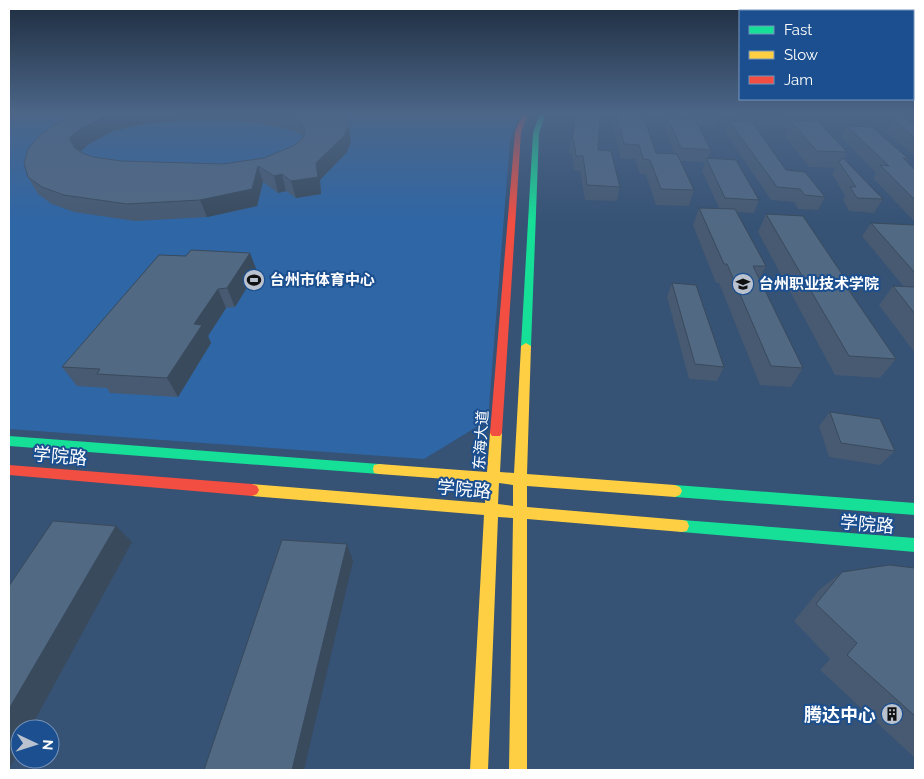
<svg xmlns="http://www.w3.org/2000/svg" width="924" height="779" font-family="Raleway,'Noto Sans SC',sans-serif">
<rect width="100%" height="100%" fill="#365274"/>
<polygon fill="#2f66a5" points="9,113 520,113 510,140 488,420 424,459 9,429"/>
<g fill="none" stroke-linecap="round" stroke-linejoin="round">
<g fill="#16e098" fill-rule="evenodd">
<polygon points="540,113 546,113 539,133 531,346 526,349 521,346 533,133"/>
<polygon points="9,436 379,464 384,465 385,469 384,473 379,474 9,446"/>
<polygon points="675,485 915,503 915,515 675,497 670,495 668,491 670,487"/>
<polygon points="682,520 915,538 915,552 682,532 677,531 675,526 677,521"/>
</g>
<path fill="#ffcf43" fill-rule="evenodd" d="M526,343l5,3 -4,128 148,11 5,2 2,4 -2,4 -5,2 -148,-11v21l155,13 5,1 2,5 -2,5 -5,1 -155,-13v251h-18l4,-252 -15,-1 -10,253h-18l14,-255 -232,-19 -5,-2 -2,-4 2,-4 5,-2 233,19 1,-21 -107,-8 -5,-1 -1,-4 1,-4 5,-1 108,8 3,-39 2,-3h8l2,3 -2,39 14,1 7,-127zM499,483l14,2v21l-15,-2z"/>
<g fill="#f24e42" fill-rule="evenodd">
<polygon points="523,113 529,113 521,132 502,433 500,436 492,436 490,433 515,132"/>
<polygon points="9,465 252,484 257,486 259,490 257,494 252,496 9,475"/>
</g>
</g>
<g fill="#475a72" fill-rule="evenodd">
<path d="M80,113h265l6,28 -4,11 -27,28 1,14 -25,4 -10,-7 -8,2 -15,-11 -6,24 -50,11 -72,4 -61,-9 -22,-8 -14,-10 -10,-17zM178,121h56l35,4 25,6 8,4 1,1v2l-10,8 -29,12 -41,6 -101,-3 -29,-4 -13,-5 9,-8 24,-13 30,-7z"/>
<polygon points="576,113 620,187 617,201 585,200 580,171 574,170 572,154 569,153"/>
<polygon points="682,113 716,113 717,115 713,126 698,126 711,150 708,158 759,200 754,213 737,212 766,266 759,279 803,368 791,387 760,385 719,283 716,283 693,225 699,208 719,208 702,171 705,162 681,161 694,190 689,206 656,205 646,175 640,174 635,159 621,159 614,128 617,115 656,153 674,153 665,130 668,118 686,119"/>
<polygon points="731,113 791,113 795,117 793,120 847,152 844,159 883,199 874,213 849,211 843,200 845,196 832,174 835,168 809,167 784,135 787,128 756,127 786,170 825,197 818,210 798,209 794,202 771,200 725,132 729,121 736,121"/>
<polygon points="864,113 915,113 915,117 904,116 915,125 915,156 886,132 893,120 896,116 866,115"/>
<polygon points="847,126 909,159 907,162 915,170 915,220 913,220 873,178 876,173 841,137"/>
<polygon points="766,214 844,277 842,280 896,359 880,378 835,375 758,232"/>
<polygon points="871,223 915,225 915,353 879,305 893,286 904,287 862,236"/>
<polygon points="159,255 257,271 235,307 226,308 208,336 211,343 178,397 110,393 107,388 77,386 62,367"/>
<polygon points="672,283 724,367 717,381 689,379 667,297"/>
<polygon points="830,412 895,451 880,465 829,457 819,426"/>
<polygon points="915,568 915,758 820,670 830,659 794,621 819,590 842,572"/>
</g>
<g fill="#394a5c">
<polygon points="119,113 175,113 178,121 143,124 113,131 89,144 78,154 69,138 81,128 106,116"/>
<polygon points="349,125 351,141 347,152 320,180 321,194 296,198 291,181 316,163"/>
<polygon points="258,166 263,182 257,206 207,217 200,200"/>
<polygon points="282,174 286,191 278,193 274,176"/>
<polygon points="250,253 257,271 235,307 227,288"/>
<polygon points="218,289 226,308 208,336 211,343 178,397 167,378 194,324"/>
<polygon points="116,526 132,542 30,729 20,729 20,748 9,769 9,709"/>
<polygon points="347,544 353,561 304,770 292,770"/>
</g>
<g fill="#526984" stroke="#394a5c">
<polygon points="80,113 119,113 106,116 81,128 69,138 75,148 82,153 93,157 122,161 223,164 264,158 293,146 303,138 305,130 299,119 290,115 279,113 345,113 349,125 344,136 316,163 318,177 291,181 282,174 274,176 258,166 252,189 200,200 127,204 64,195 42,187 28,177 24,163 28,149 39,136 55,124"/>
<polygon points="576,113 600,113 598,150 611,151 620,187 587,185 583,156 576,156 574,140 572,140"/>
<polygon points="692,113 716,113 717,115 693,114"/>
<polygon points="743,113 791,113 795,117 744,115"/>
<polygon points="899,113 915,125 915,138 893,120"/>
<polygon points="617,115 643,116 656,153 677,154 694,190 661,189 650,160 643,159 639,145 624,144"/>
<polygon points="668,118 695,120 711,150 681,148"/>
<polygon points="790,120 818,121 847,152 817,151"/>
<polygon points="729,121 752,122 786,170 805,172 825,197 805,195 800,189 777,187"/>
<polygon points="847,126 872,127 909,159 903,158 915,170 915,200 880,165 889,166"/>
<polygon points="706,158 736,160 759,200 725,198"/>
<polygon points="843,158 883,199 857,198 850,187 856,187 839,162"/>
<polygon points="699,208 735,209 766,266 753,266 803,368 771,366 727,264 724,264"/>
<polygon points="766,214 803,216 844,277 839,276 896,359 849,356"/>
<polygon points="871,223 915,225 915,273"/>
<polygon points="191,250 250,253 227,288 218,289 194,324 202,325 167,378 97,374 100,369 62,367 159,255 186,256"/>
<polygon points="672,283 696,285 724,367 695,364"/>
<polygon points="893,286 915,287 915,314"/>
<polygon points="830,412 880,419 895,451 841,443"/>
<polygon points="53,521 116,526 9,709 9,586"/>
<polygon points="282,540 347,544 292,770 204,770"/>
<polygon points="889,565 915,568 915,716 847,655 857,643 816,604 842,572"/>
</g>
<linearGradient id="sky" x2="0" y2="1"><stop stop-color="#1e2d40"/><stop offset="0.51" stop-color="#4c6688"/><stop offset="1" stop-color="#4c6688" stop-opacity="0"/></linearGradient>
<rect width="924" height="222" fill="url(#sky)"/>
<defs>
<g id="stadium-disc" transform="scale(1.125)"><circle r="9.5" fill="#b9c2ce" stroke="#1b4f8f"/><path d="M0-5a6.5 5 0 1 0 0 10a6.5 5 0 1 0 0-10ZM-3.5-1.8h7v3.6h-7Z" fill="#111"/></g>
<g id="university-disc" transform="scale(1.125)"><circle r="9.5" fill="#b9c2ce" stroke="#1b4f8f"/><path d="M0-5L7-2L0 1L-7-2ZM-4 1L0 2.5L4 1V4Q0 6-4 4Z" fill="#111"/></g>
<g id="building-disc" transform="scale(1.125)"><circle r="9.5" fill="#b9c2ce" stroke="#1b4f8f"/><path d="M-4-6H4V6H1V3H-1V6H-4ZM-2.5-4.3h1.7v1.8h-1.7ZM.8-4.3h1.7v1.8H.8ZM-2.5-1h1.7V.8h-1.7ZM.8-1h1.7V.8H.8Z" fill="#111"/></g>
</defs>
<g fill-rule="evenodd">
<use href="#stadium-disc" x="254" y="280"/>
<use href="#university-disc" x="743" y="284"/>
<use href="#building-disc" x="892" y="714"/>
</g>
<g text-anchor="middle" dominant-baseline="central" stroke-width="4" stroke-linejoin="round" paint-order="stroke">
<g font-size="15" font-weight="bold" fill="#fff" stroke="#1b4f8f" text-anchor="start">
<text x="270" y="280">台州市体育中心</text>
<text x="759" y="284">台州职业技术学院</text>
</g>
<g font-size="15" fill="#fff" stroke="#1b4f8f">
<text transform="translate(481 440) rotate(-86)">东海大道</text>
</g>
<g font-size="18" fill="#fff" stroke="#1b4f8f">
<text transform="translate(60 456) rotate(5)">学院路</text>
<text transform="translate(464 489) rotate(5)">学院路</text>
<text transform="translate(867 524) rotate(5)">学院路</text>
</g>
<g font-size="18" font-weight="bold" fill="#fff" stroke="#1b4f8f" text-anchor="end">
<text x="876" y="714">腾达中心</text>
</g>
</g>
<rect width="924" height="779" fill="none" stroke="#ffffff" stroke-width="20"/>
<rect x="739" y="10" width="175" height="90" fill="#1b4f8f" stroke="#7695bc"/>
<rect x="749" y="26" width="25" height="8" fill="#16e098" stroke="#7695bc"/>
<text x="784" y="35" font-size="15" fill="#ffffff">Fast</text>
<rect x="749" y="51" width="25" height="8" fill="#ffcf43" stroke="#7695bc"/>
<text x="784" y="60" font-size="15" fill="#ffffff">Slow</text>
<rect x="749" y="76" width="25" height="8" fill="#f24e42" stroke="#7695bc"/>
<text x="784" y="85" font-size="15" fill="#ffffff">Jam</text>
<g transform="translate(35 744) rotate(94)"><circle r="24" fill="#1b4f8f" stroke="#7695bc"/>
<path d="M0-4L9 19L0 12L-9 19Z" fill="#b9c2ce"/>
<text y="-8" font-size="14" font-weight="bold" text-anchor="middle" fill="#ffffff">N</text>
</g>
</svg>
